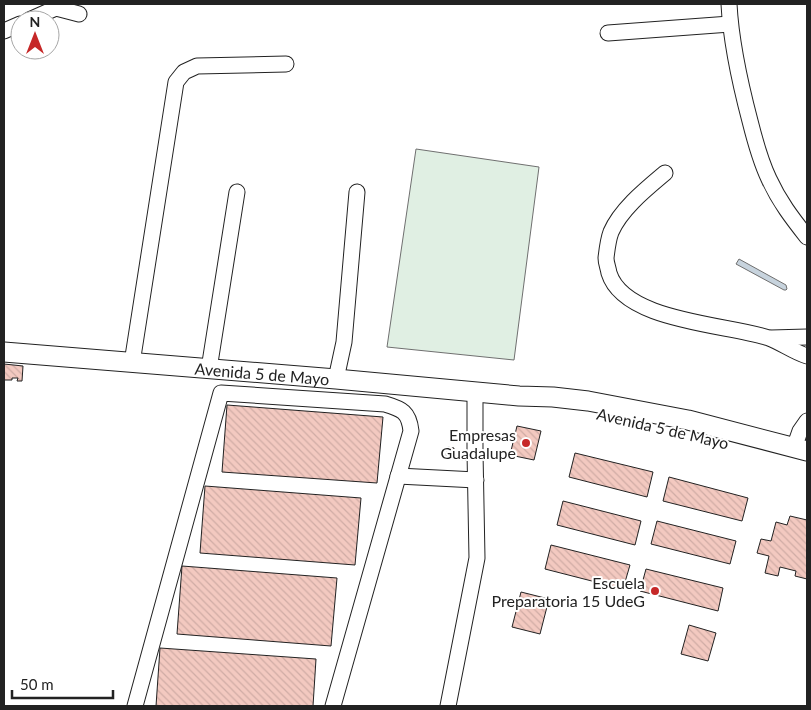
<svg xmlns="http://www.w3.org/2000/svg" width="811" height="710" font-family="Lato,sans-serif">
<defs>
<pattern id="building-back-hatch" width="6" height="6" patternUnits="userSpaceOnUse" patternTransform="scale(1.25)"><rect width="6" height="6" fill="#f3c9c0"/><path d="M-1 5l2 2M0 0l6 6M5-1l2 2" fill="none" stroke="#d0aca5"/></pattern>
</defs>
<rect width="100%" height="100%" fill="#fff"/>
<polygon fill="#e0efe3" stroke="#6f6f6f" points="416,149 539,167 514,360 387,347"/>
<polygon fill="#c7d3dd" stroke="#6f6f6f" points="739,259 786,285 787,289 786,290 784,290 736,264"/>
<g fill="url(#building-back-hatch)" stroke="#222">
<polygon points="4,364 23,366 22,381 17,381 18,378 12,378 12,380 4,380"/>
<polygon points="227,405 383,417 377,483 222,472"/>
<polygon points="517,426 541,431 534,460 510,455"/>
<polygon points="447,447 454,448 453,454 467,455 466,460 446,458"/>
<polygon points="575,453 653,472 647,497 569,477"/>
<polygon points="669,477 748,498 742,521 663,501"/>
<polygon points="205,486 361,498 355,565 200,553"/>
<polygon points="563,501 641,521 635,545 557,525"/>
<polygon points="790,516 807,520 807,579 795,576 796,571 780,567 778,576 765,573 769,556 757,553 761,539 771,541 776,522 787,525"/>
<polygon points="657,521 736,541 730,564 651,544"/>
<polygon points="551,545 630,565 623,589 545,569"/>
<polygon points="182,566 337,578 331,646 177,634"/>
<polygon points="646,569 723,588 718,611 640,591"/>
<polygon points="521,592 549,599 540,634 512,627"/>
<polygon points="689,625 716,633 708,661 681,654"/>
<polygon points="160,648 316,659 313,706 156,706"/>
</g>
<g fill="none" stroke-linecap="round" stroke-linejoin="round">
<g stroke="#222" stroke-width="17">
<g id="minor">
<path d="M729,4c2,39 11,79 21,117 5,20 10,39 19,58 10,22 23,39 38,58"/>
<polyline points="29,20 56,8 79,14"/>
<polyline points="4,31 20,24"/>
<polyline points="608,33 730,24"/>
<path d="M665,173c-19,16 -44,36 -54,59 -3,8 -4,17 -5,26 0,5 2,9 3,15 15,49 119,51 160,65 13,5 25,14 38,18"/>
<polyline points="771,338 807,337"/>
<polyline points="132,363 176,82 184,72 197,66 286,64"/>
<polyline points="209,369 237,192"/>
<polyline points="336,379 344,342 357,192"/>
<polyline points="794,448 800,431 807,421"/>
<polyline points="398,476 476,480"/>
<path d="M135,706l86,-313 164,11c17,5 24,8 26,27l-78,275"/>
<polyline points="448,706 477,558 475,452 475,392"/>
</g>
</g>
<g stroke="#222" stroke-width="21">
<g id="major">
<path id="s1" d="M4,352l332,27 183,17 34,1 35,4 100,19 119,31"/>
</g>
</g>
<use href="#minor" stroke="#fff" stroke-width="15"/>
<use href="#major" stroke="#fff" stroke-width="19"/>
</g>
<g fill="#c62828" stroke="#fff" stroke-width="2">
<circle cx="526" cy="443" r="5"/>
<circle cx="655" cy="591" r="5"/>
</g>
<g text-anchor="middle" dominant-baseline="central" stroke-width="4" stroke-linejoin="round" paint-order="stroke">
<g font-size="16" fill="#222" stroke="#fff">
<text stroke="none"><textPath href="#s1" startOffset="259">Avenida 5 de Mayo</textPath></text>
<text transform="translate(663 428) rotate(13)">Avenida 5 de Mayo</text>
</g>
<g font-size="16" fill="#222" stroke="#fff" text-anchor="end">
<text x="516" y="434">Empresas<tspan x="516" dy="18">Guadalupe</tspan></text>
<text x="645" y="582">Escuela<tspan x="645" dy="18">Preparatoria 15 UdeG</tspan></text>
</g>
</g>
<rect width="811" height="710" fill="none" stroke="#222222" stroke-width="10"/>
<g transform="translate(35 35)"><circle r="24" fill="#ffffff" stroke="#a7a7a7"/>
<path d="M0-4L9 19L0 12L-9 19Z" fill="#c62828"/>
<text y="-8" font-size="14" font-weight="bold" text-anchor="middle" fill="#222222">N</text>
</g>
<path d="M12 690v8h101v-8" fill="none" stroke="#222222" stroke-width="2.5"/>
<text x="20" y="690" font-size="15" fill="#222222" stroke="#ffffff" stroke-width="4" paint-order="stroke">50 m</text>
</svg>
